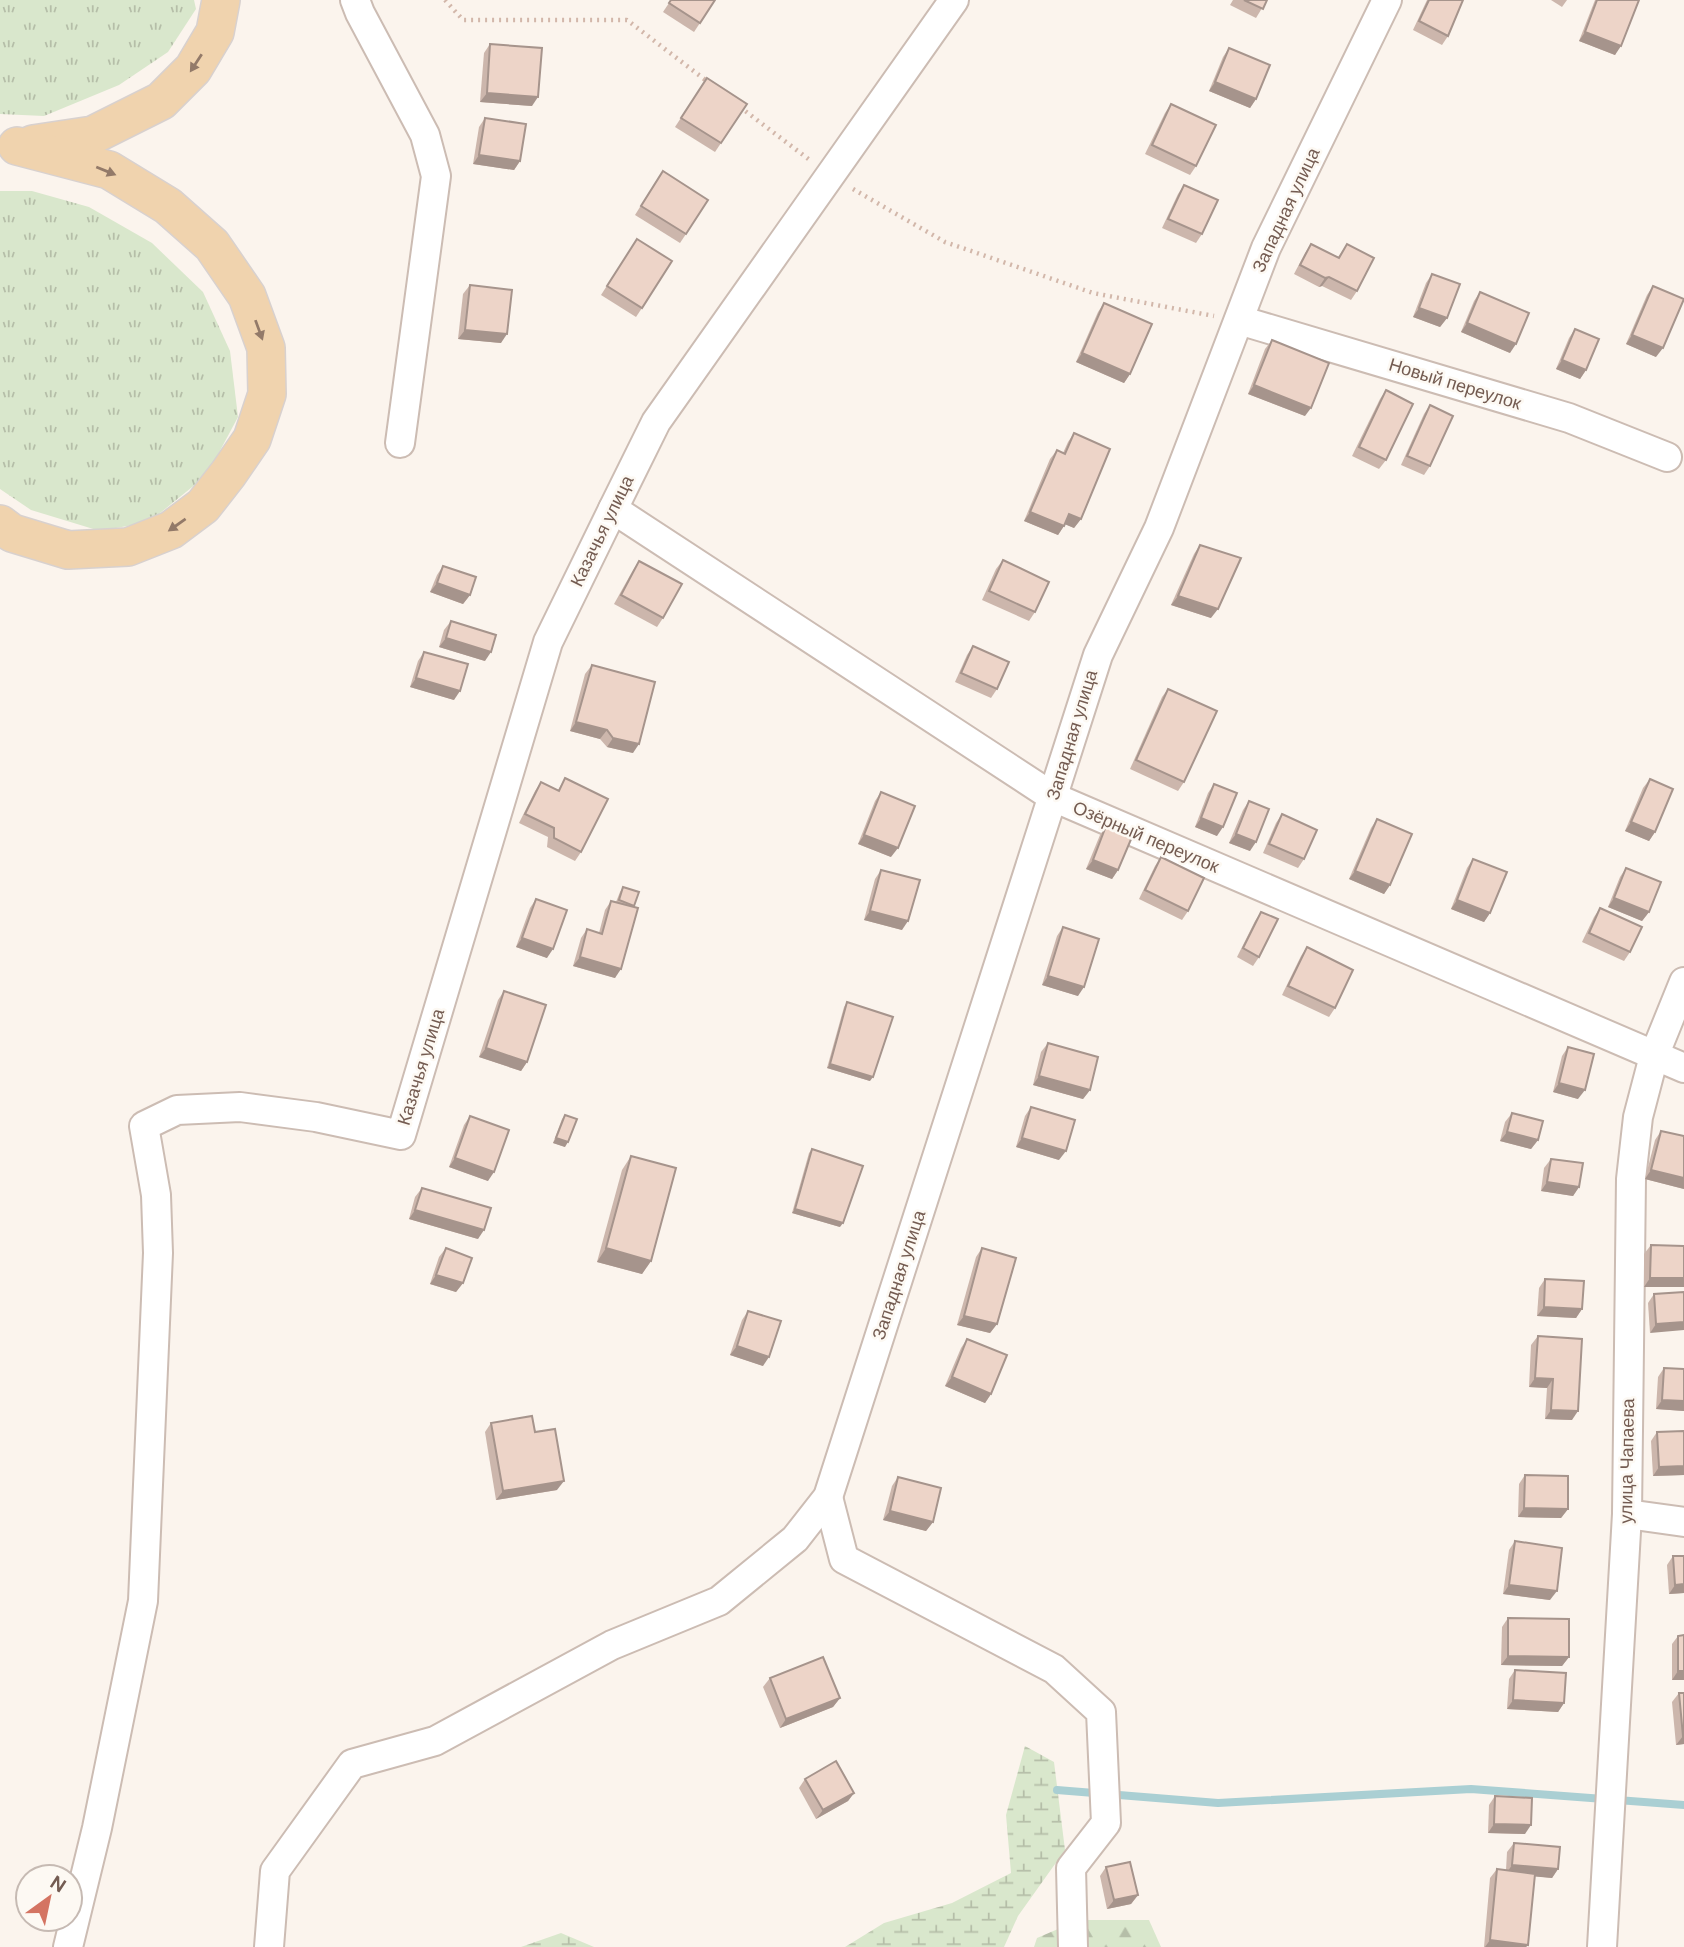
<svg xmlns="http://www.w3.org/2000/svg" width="1684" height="1947" font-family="'DM Sans',sans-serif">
<defs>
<pattern id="grass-tufts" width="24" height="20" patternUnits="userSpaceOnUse" patternTransform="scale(1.75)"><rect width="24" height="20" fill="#d9e7cc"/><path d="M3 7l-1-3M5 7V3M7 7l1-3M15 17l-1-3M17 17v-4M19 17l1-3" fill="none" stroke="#b5bea8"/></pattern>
<pattern id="forest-firs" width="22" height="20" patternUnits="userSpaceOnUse" patternTransform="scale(1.75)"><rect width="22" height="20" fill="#d9e7cc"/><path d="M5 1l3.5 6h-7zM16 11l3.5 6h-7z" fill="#b5bea8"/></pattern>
<pattern id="wetland-marsh" width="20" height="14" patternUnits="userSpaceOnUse" patternTransform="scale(1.75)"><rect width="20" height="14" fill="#d9e7cc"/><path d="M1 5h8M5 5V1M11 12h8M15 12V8" fill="none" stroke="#b5bea8"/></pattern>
</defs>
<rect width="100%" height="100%" fill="#fbf4ed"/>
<g fill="url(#grass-tufts)">
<polygon points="0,0 194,0 196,9 168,52 119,85 44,116 0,114"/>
<polygon points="0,191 32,191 89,207 152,243 203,292 230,351 238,417 207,475 149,522 100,531 31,510 0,489"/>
</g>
<polygon fill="url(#forest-firs)" points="1079,1920 1149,1920 1161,1947 1034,1947 1037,1938"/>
<g fill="url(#wetland-marsh)">
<polygon points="1025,1746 1054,1762 1065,1850 1018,1916 1004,1947 845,1947 884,1923 952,1903 1011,1873 1006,1815"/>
<polygon points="561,1933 594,1947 521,1947"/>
</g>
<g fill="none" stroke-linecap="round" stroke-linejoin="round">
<polyline stroke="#aacfd3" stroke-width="8" points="1057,1790 1218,1803 1471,1789 1684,1805"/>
<g stroke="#ccbcb3" stroke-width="32">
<g id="minor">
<polyline points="355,0 360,13 425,135 436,176 400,443"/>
<polyline points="1239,320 1569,418 1667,457"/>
<polyline points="613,509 1053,797 1684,1068"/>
<polyline points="828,1497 844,1559 1054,1669 1101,1712 1106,1823 1071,1868 1073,1947"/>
<polyline points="1627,1514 1684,1522"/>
<polyline points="68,1947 97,1828 143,1601 158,1253 156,1195 144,1126 177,1110 240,1107 316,1117 401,1135 548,642 613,509 656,422 954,0"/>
<polyline points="269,1947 275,1871 352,1764 435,1741 612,1645 719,1601 795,1539 828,1497 1098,655 1159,528 1266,248 1387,0"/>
<polyline points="1602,1947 1627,1514 1631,1179 1638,1117 1654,1056 1684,982"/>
</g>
</g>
<g stroke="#d8d1cf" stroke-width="40">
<g id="major">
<polyline points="33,144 93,135 161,101 193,69 215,32 221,0"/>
<polyline points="0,524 12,533 68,550 128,547 171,530 203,506 228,474 252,439 267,394 266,348 247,296 212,245 168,206 109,170 17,146"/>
</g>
</g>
<g stroke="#d2b7aa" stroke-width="4.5" stroke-dasharray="2 5" stroke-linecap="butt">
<polyline points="445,0 463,20 627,20 708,82"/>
<polyline points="740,107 811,161"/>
<polyline points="853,189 945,242 1093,293 1214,316"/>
</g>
<use href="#minor" stroke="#fff" stroke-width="28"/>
<use href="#major" stroke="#f0d3ae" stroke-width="37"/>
</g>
<g fill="#ccb6ac">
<polygon points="671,0 715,0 694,32 663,12"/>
<polygon points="1233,0 1267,0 1256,18 1230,5"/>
<polygon points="1427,0 1463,0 1448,36 1442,45 1413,30"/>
<polygon points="1551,0 1567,0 1562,7"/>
<polygon points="1595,0 1639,0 1615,55 1579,41"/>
<polygon points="490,44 532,106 480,102 484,53"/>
<polygon points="1229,48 1256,99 1250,108 1209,91 1223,57"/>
<polygon points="707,78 721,143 715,152 675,127"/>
<polygon points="1171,104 1196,166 1190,175 1145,154 1165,113"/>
<polygon points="485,118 520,161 514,170 473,164 479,127"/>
<polygon points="657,180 686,234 680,243 635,215"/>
<polygon points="1184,185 1202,234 1196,243 1162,228 1178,194"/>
<polygon points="637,239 642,308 636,317 601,295"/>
<polygon points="1311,244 1338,257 1347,244 1357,291 1351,300 1322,286 1319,287 1294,274 1305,253"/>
<polygon points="1432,274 1447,318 1440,327 1413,317 1426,283"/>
<polygon points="470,285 501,343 458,339 463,294"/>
<polygon points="1653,286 1656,357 1626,344 1647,295"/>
<polygon points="1480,292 1510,353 1461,332 1474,301"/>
<polygon points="1104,303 1130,374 1124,383 1076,362 1098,312"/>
<polygon points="1575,329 1586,370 1580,379 1556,369 1569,338"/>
<polygon points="1272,340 1305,416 1248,394 1265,349"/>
<polygon points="1386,390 1386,460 1379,469 1352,456 1380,399"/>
<polygon points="1430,405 1430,466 1424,475 1401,465 1424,414"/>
<polygon points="1074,433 1081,519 1074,528 1065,524 1058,535 1024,521 1050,459 1057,450 1063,453 1068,442"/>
<polygon points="1200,545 1211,618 1171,605 1194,554"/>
<polygon points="1003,560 1035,612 1029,621 982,600 996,569"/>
<polygon points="639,561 663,618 657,627 614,604 633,570"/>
<polygon points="443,566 470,595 463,604 430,592 437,575"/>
<polygon points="451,621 485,661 439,647 444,630"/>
<polygon points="973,646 997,689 991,698 955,682 967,655"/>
<polygon points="424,652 454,700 410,687 418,661"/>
<polygon points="592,665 633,753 607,747 600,739 570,731 585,674"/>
<polygon points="1168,689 1184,782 1178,791 1130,769 1162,697"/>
<polygon points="565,778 581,852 575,861 547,847 548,837 519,823 535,791 541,782 558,790"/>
<polygon points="1650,779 1655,832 1649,841 1625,831 1643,788"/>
<polygon points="1214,784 1217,836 1195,827 1208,793"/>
<polygon points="881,792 891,857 858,844 875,801"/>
<polygon points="1249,801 1250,851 1229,843 1243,810"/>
<polygon points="1282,814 1304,859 1298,868 1263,853 1276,823"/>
<polygon points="1377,819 1390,885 1384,894 1349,879 1371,828"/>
<polygon points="1106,826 1118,870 1112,879 1086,869 1100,835"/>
<polygon points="1161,857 1188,911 1182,920 1139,899 1155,866"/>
<polygon points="1473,859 1490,913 1484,922 1451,909 1467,868"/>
<polygon points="1626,868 1649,912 1642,921 1608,907 1620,877"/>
<polygon points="881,870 902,930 864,920 875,879"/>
<polygon points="623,887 633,907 615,978 573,966 581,938 587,929 599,933 605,910 611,901 616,902 620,892"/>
<polygon points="536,899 547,958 516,947 530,908"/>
<polygon points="1600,908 1630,952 1624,961 1582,942 1594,917"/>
<polygon points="1261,912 1259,957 1253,966 1237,957 1255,921"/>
<polygon points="1063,927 1078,996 1042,985 1057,936"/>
<polygon points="1307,947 1335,1008 1329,1017 1282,995 1301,956"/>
<polygon points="504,991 527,1062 521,1071 479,1057 498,1000"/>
<polygon points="847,1002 870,1081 827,1068 844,1007"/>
<polygon points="1048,1043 1090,1090 1083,1099 1033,1085 1041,1052"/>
<polygon points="1568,1047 1578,1099 1553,1092 1562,1056"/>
<polygon points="1031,1107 1059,1160 1016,1147 1025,1116"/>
<polygon points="1512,1113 1538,1140 1531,1149 1500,1141 1505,1122"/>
<polygon points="565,1115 565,1147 553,1143 562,1119"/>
<polygon points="470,1116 488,1181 449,1167 464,1125"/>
<polygon points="1661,1131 1684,1136 1684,1189 1645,1179 1655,1140"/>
<polygon points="812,1149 840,1227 792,1213 809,1153"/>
<polygon points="631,1156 651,1261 642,1274 597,1262 622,1170"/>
<polygon points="1551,1159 1579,1187 1573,1196 1541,1191 1544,1168"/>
<polygon points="422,1188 478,1239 409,1219 415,1197"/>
<polygon points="1651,1245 1684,1246 1684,1287 1644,1287 1644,1254"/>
<polygon points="446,1248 463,1283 456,1292 430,1284 439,1257"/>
<polygon points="982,1248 997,1324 990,1333 957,1325 976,1257"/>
<polygon points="1545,1279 1582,1309 1576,1318 1537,1316 1539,1288"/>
<polygon points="1684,1292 1650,1333 1648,1303 1654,1294"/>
<polygon points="748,1311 763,1366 730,1355 742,1320"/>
<polygon points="1538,1336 1572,1420 1545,1419 1547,1388 1529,1387 1531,1345"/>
<polygon points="967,1339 991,1394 985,1403 945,1386 961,1348"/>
<polygon points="1664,1368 1684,1411 1656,1409 1658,1377"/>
<polygon points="491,1423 535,1432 557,1490 496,1500 485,1432"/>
<polygon points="1657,1432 1684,1475 1653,1476 1651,1441"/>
<polygon points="1525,1475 1568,1509 1561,1518 1518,1517 1519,1484"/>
<polygon points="898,1477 933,1522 926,1531 883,1520 892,1486"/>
<polygon points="1515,1541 1550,1600 1503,1594 1509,1550"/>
<polygon points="1673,1556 1684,1556 1684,1593 1669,1594 1667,1565"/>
<polygon points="1508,1618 1569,1657 1562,1666 1501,1665 1502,1627"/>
<polygon points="1684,1635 1684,1680 1672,1680 1672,1644 1678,1636"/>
<polygon points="1515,1670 1564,1703 1558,1712 1507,1709 1509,1679"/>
<polygon points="770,1678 840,1698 833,1707 780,1728 763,1687"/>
<polygon points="1679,1693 1684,1693 1684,1744 1676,1745 1672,1702"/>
<polygon points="805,1779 854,1793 848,1801 816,1819 799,1788"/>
<polygon points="1495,1796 1525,1834 1488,1833 1489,1805"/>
<polygon points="1514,1843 1558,1869 1552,1878 1534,1876 1528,1945 1526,1947 1484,1947 1490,1878 1497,1869 1506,1870 1507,1852"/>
<polygon points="1106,1867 1138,1895 1131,1904 1107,1909 1100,1876"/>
</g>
<g fill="#a6948c">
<polygon points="1585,32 1621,46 1615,55 1579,41"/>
<polygon points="1215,82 1256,99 1250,108 1209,91"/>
<polygon points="487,93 538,97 532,106 480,102"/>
<polygon points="479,155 520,161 514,170 473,164"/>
<polygon points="1329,277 1322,286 1319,287 1325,278"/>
<polygon points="1419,308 1447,318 1440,327 1413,317"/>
<polygon points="1467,323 1516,344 1510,353 1461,332"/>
<polygon points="465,330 507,334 501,343 458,339"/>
<polygon points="1632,335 1663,348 1656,357 1626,344"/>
<polygon points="1082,353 1130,374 1124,383 1076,362"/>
<polygon points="1562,360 1586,370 1580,379 1556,369"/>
<polygon points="1254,385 1311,408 1305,416 1248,394"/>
<polygon points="1030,512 1064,526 1058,535 1024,521"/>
<polygon points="1069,514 1081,519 1074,528 1062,523"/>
<polygon points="437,583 470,595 463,604 430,592"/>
<polygon points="1178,596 1218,609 1211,618 1171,605"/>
<polygon points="446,638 491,652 485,661 439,647"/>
<polygon points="416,678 460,691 454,700 410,687"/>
<polygon points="576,722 607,730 600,739 570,731"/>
<polygon points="613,738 639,744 633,753 607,747"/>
<polygon points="1201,818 1223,827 1217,836 1195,827"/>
<polygon points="1631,822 1655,832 1649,841 1625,831"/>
<polygon points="1236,834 1256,842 1250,851 1229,843"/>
<polygon points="864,835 898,848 891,857 858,844"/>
<polygon points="1093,860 1118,870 1112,879 1086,869"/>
<polygon points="1355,871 1390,885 1384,894 1349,879"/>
<polygon points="1614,898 1649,912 1642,921 1608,907"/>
<polygon points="1457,900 1490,913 1484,922 1451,909"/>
<polygon points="870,911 908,921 902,930 864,920"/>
<polygon points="522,938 553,949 547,958 516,947"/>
<polygon points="580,957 621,969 615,978 573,966"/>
<polygon points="1048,976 1084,987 1078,996 1042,985"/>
<polygon points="486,1048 527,1062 521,1071 479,1057"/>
<polygon points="830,1064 873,1077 870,1081 827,1068"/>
<polygon points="1039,1076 1090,1090 1083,1099 1033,1085"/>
<polygon points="1559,1083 1585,1090 1578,1099 1553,1092"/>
<polygon points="1507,1132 1538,1140 1531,1149 1500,1141"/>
<polygon points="556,1138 568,1142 565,1147 553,1143"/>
<polygon points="1022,1138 1066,1151 1059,1160 1016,1147"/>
<polygon points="455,1158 494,1172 488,1181 449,1167"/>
<polygon points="1651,1170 1684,1178 1684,1189 1645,1179"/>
<polygon points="1547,1182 1579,1187 1573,1196 1541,1191"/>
<polygon points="795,1209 843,1223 840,1227 792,1213"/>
<polygon points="415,1210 484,1230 478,1239 409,1219"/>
<polygon points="606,1248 651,1261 642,1274 597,1262"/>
<polygon points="436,1275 463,1283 456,1292 430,1284"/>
<polygon points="1650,1278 1684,1278 1684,1287 1644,1287"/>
<polygon points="1544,1307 1582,1309 1576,1318 1537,1316"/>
<polygon points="964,1316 997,1324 990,1333 957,1325"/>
<polygon points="1684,1322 1684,1330 1650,1333 1656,1324"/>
<polygon points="737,1346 769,1357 763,1366 730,1355"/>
<polygon points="952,1377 991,1394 985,1403 945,1386"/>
<polygon points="1535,1378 1553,1379 1547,1388 1529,1387"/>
<polygon points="1662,1400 1684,1401 1684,1411 1656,1409"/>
<polygon points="1551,1410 1578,1411 1572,1420 1545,1419"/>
<polygon points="1684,1466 1684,1475 1653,1476 1659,1467"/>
<polygon points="564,1481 557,1490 496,1500 503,1491"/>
<polygon points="1524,1508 1568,1509 1561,1518 1518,1517"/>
<polygon points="890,1511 933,1522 926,1531 883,1520"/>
<polygon points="1684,1584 1684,1593 1669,1594 1675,1585"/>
<polygon points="1509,1585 1557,1591 1550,1600 1503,1594"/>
<polygon points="1508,1656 1569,1657 1562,1666 1501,1665"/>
<polygon points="1678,1671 1684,1671 1684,1680 1672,1680"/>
<polygon points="840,1698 833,1707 780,1728 786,1719"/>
<polygon points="1513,1700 1564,1703 1558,1712 1507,1709"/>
<polygon points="1683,1736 1684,1736 1684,1744 1676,1745"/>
<polygon points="854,1793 848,1801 816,1819 823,1810"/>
<polygon points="1494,1824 1531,1825 1525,1834 1488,1833"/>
<polygon points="1512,1865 1558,1869 1552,1878 1506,1874"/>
<polygon points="1138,1895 1131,1904 1107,1909 1114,1900"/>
<polygon points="1490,1940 1528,1945 1526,1947 1485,1947"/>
</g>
<g fill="#edd4c8" stroke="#a6948c" stroke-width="2">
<polygon points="671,0 715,0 700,23 669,3"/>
<polygon points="1244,0 1267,0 1263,9"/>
<polygon points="1429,0 1463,0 1448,36 1419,21"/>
<polygon points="1597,0 1639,0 1621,46 1585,32"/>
<polygon points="490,44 542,48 538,97 487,93"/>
<polygon points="1229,48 1270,65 1256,99 1215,82"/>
<polygon points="707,78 747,104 721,143 681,118"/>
<polygon points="1171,104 1216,125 1196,166 1152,145"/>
<polygon points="485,118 526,124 520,161 479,155"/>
<polygon points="663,171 708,200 686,234 641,206"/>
<polygon points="1184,185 1218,200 1202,234 1168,219"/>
<polygon points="637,239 672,261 642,308 607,286"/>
<polygon points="1311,244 1339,258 1347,244 1374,258 1357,291 1329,277 1325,278 1300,265"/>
<polygon points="1432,274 1460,284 1447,318 1419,308"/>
<polygon points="470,285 512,290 507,334 465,330"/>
<polygon points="1653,286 1684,299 1663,348 1632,335"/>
<polygon points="1480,292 1529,313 1516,344 1467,323"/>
<polygon points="1104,303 1152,324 1130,374 1082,353"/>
<polygon points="1575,329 1599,339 1586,370 1562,360"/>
<polygon points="1272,340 1329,363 1311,408 1254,385"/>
<polygon points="1386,390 1413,404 1386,460 1359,447"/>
<polygon points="1430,405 1453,416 1430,466 1407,456"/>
<polygon points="1074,433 1110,449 1081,519 1069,514 1064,526 1030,512 1057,450 1065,454"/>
<polygon points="1200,545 1241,558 1218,609 1178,596"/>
<polygon points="1003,560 1049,582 1035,612 989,591"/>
<polygon points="639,561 682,584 663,618 621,595"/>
<polygon points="443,566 476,577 470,595 437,583"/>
<polygon points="451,621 496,635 491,652 446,638"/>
<polygon points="973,646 1009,662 997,689 961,673"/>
<polygon points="424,652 468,664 460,691 416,678"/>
<polygon points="592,665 655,682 639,744 613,738 607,730 576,722"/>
<polygon points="1168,689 1217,711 1184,782 1136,760"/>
<polygon points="565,778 608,799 581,852 554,838 554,828 525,814 541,782 559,791"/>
<polygon points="1650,779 1673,789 1655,832 1631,822"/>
<polygon points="1214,784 1237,793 1223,827 1201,818"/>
<polygon points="881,792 915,806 898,848 864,835"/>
<polygon points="1249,801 1269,809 1256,842 1236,834"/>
<polygon points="1282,814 1317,830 1304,859 1269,844"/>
<polygon points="1377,819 1412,834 1390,885 1355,871"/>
<polygon points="1106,826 1132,837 1118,870 1093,860"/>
<polygon points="1161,857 1204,878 1188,911 1145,890"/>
<polygon points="1473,859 1507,872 1490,913 1457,900"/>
<polygon points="1626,868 1661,882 1649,912 1614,898"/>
<polygon points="881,870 920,880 908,921 870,911"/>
<polygon points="623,887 639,892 634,906 619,900"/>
<polygon points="536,899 567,910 553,949 522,938"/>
<polygon points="611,901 638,908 621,969 580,957 587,929 602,934"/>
<polygon points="1600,908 1642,927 1630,952 1589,933"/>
<polygon points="1261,912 1278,919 1259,957 1243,948"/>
<polygon points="1063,927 1099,939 1084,987 1048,976"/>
<polygon points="1307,947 1353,970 1335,1008 1288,986"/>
<polygon points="504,991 546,1005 527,1062 486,1048"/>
<polygon points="847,1002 893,1017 873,1077 830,1064"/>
<polygon points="1048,1043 1098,1057 1090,1090 1039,1076"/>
<polygon points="1568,1047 1594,1054 1585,1090 1559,1083"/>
<polygon points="1031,1107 1075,1120 1066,1151 1022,1138"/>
<polygon points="1512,1113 1543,1121 1538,1140 1507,1132"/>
<polygon points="565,1115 577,1119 568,1142 556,1138"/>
<polygon points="470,1116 509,1130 494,1172 455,1158"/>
<polygon points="1661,1131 1684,1136 1684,1178 1651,1170"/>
<polygon points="812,1149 863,1166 843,1223 795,1209"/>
<polygon points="631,1156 676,1168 651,1261 606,1248"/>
<polygon points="1551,1159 1583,1163 1579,1187 1547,1182"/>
<polygon points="422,1188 491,1208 484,1230 415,1210"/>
<polygon points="1651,1245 1684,1246 1684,1278 1650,1278"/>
<polygon points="446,1248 472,1258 463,1283 436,1275"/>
<polygon points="982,1248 1016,1258 997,1324 964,1316"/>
<polygon points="1545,1279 1584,1281 1582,1309 1544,1307"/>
<polygon points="1684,1292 1684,1322 1656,1324 1654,1294"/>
<polygon points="748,1311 781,1321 769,1357 737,1346"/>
<polygon points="1538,1336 1582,1339 1578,1411 1551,1410 1553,1379 1535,1378"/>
<polygon points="967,1339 1007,1355 991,1394 952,1377"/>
<polygon points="1664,1368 1684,1369 1684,1401 1662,1400"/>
<polygon points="532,1416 535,1432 555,1429 564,1481 503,1491 491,1423"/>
<polygon points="1684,1431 1684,1466 1659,1467 1657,1432"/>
<polygon points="1525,1475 1568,1476 1568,1509 1524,1508"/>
<polygon points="898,1477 941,1488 933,1522 890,1511"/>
<polygon points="1515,1541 1562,1548 1557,1591 1509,1585"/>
<polygon points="1673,1556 1684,1556 1684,1584 1675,1585"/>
<polygon points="1508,1618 1569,1619 1569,1657 1508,1656"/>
<polygon points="1684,1635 1684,1671 1678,1671 1678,1636"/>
<polygon points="823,1657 840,1698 786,1719 770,1678"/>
<polygon points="1515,1670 1566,1673 1564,1703 1513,1700"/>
<polygon points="1679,1693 1684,1693 1684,1736 1683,1736"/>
<polygon points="836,1761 854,1793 823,1810 805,1779"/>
<polygon points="1495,1796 1532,1798 1531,1825 1494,1824"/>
<polygon points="1514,1843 1560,1847 1558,1869 1512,1865"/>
<polygon points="1130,1862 1138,1895 1114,1900 1106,1867"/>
<polygon points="1497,1869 1535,1874 1528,1945 1490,1940"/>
</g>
<defs><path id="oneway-solid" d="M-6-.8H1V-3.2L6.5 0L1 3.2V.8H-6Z" transform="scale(1.75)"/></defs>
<g fill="#937a69">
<use href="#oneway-solid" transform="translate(196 63) rotate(123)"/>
<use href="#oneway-solid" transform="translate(106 171) rotate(22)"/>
<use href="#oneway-solid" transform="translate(259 330) rotate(70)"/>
<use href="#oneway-solid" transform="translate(177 525) rotate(145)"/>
</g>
<g text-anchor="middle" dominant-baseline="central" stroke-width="5" stroke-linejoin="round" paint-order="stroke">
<g font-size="18" fill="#745c52" stroke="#fdf9f3">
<text transform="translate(1286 210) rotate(-65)">Западная улица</text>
<text transform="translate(1455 384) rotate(17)">Новый переулок</text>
<text transform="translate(602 531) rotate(-64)">Казачья улица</text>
<text transform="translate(1072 735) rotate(-73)">Западная улица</text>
<text transform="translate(1146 837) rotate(23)">Озёрный переулок</text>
<text transform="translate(421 1067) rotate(-73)">Казачья улица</text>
<text transform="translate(899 1275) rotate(-72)">Западная улица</text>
<text transform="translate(1627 1461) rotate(-89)">улица Чапаева</text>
</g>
</g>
<g transform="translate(49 1898) rotate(33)"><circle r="33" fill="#fdf9f3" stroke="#c6bab3" stroke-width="2"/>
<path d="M0-5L12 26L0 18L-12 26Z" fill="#d47462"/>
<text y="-10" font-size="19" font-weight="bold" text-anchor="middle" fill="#745c52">N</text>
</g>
</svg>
